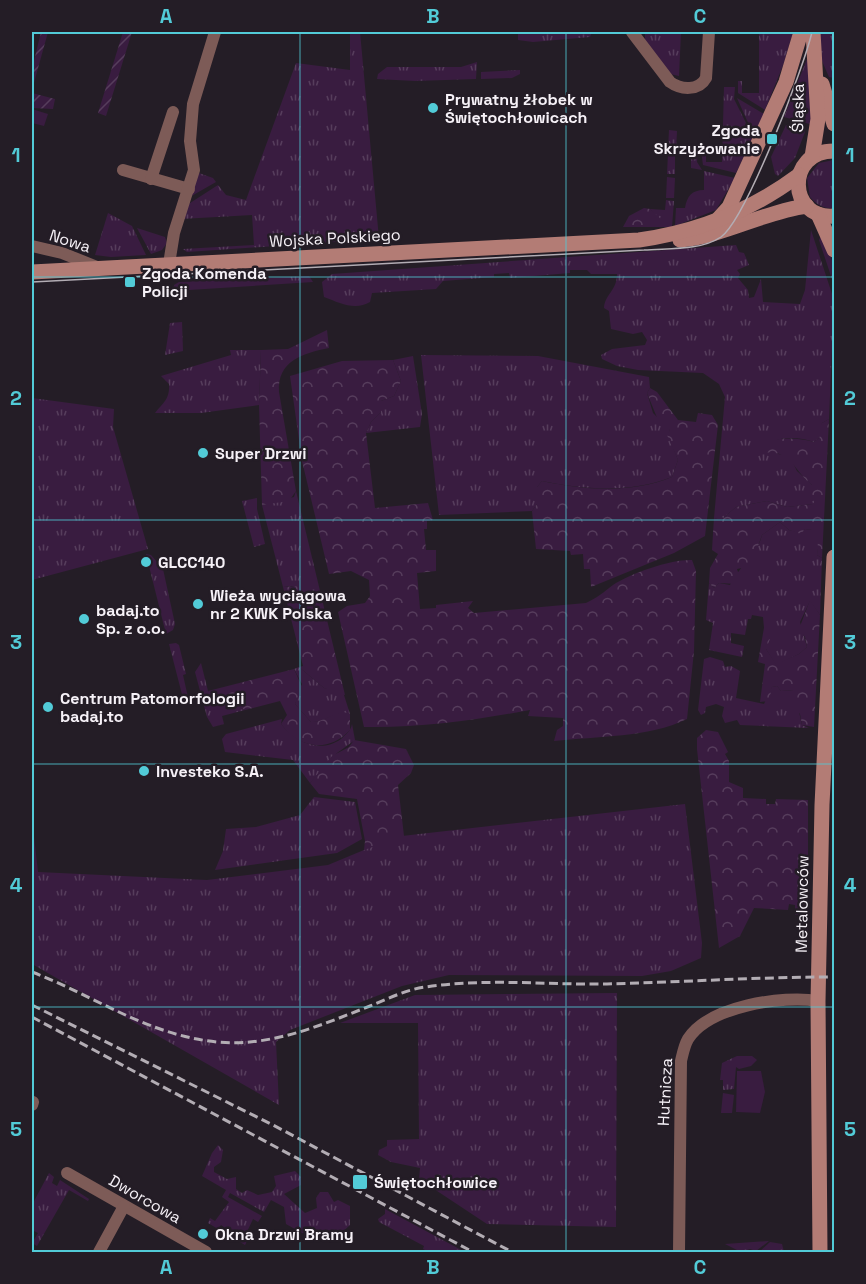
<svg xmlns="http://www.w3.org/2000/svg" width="866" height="1284" font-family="'Space Grotesk',sans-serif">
<defs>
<pattern id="grass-tufts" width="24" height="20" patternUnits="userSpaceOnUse" patternTransform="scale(1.5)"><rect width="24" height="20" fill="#391c40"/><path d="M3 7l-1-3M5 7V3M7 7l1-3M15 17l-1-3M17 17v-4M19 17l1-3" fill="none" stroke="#563d5c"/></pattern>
<pattern id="forest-crowns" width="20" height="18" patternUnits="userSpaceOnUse" patternTransform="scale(1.5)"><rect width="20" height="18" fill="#391c40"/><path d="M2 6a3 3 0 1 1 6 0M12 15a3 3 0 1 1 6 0" fill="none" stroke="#563d5c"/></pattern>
<pattern id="garden-furrows" width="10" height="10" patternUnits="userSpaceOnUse" patternTransform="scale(1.5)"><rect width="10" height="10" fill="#391c40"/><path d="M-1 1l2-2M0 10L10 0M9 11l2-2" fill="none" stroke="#563d5c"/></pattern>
</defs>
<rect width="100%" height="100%" fill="#241d26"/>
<g fill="url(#grass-tufts)">
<polygon points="350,32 360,32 379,239 187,252 183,249 254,245 252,215 181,219 187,205 218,185 226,195 246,200 296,63 350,70"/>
<polygon points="518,32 592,32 590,37 533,42 518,40"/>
<polygon points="645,32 681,32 679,76 670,74 645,40"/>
<polygon points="759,32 793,32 784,63 765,110 738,93 738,81 742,81 742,93 759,93"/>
<polygon points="819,32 834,32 834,78 829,77 822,61"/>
<polygon points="809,54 813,125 784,117"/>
<polygon points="477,62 476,79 415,81 377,79 378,74 387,67 461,67"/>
<polygon points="520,70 520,74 512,78 481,79 481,72"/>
<polygon points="724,87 735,87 734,99 753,137 736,173 703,165 701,150 706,150 706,162 722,162"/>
<polygon points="737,98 764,114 754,136"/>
<polygon points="786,125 804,128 805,132 795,158 778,176 775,174 771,157"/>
<polygon points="669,130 677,131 676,151 668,150"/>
<polygon points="691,149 698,149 697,162 702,170 691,168"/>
<polygon points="668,154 675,154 675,174 667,174"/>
<path d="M834,160v48c-10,1 -17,-3 -24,-11l-3,-19 12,-15z"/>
<path d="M704,171l31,7 -19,32 -41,16 1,-18h9c2,-12 7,-18 19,-18z"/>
<polygon points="196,172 213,178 216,182 188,198"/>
<polygon points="667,177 675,178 674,198 666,198"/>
<polygon points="666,200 674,201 672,227 654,227 657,217 650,209 665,210"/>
<polygon points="108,213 132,226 146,255 111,257 95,255"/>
<polygon points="137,228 165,237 167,243 162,250 151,254"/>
<path d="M811,230l23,70 -5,119 -7,4 -2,14 -6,5c-15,-5 -33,-6 -47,2l11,10 7,1 7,6 5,10 15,14 5,14 -4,5 -26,3 -20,-6 -31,6 -15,13 -7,-2 11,-121 -6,-13 -16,-11 -65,-3 -21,-4 -15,-7 -1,-4 11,-6 33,-4 2,-5 -5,-8 -9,2 -22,-5 -2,-18 -5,-3c1,-14 13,-17 13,-34h-26l-4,-4h-17v3l-60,5 -1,-5 -15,1v3l-51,4 -7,8 -64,4 -2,9c-15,9 -30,1 -46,-5l-2,-15 10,-8 404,-29 3,7 5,1 5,12 -12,5 3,4 -2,4 10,12 1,8 5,-1 7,-18 2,23 37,2 5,-14z"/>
<polygon points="824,235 834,267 834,285 819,240 821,236"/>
<polygon points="309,276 313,282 173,291 174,285 179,282"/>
<polygon points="182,322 183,351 165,355 170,323"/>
<path d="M230,350h31l-2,55 -58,8h-46c9,-11 15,-14 14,-29l-8,-8 70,-21z"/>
<path d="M421,355l117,1 111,21 1,11 -3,5 6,20 17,17 -2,5 10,25 -6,17c-41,16 -87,13 -130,4l-5,6v17l-5,7 -93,4z"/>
<polygon points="413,356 422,414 420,427 366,433 371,422 381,412 381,401 394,396 401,381 393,360"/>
<polygon points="32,398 114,409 113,427 148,549 32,580"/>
<polygon points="296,491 321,595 292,586 283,587 262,505 294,497"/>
<polygon points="257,498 257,509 265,544 254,547 242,501"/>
<path d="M780,522l9,8 12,3 4,-4 7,1 7,11 -2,14 5,3 -2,57 -10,-14 -10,21 7,25 -8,7 -23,11 -10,-16 -3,-32 -11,-2 -1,4h-3l-3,16 -14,-2v10l13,3 -2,11 -33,-7 4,-27 -7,-3 3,-37 5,5 5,-5 11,2c9,-19 27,-29 32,-50z"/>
<polygon points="146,554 151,555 163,569 175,624 173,630 166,634"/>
<polygon points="176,643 179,645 186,674 183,675 189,702 185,706 169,644"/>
<polygon points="710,657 723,661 725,667 731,666 740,671 736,698 764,704 772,687 777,686 781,691 794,690 802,725 809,728 740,725 737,720 725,723 722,716 724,707 716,704 706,707 705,713 701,715 698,710 704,659"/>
<path d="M201,663l7,28c12,10 24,12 37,19l-23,6 2,8 -11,3 -6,-10 -12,-45z"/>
<path d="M299,667l25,21 19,4 7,22c-15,-5 -24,9 -39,8l-16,-18 7,-20 -8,-15z"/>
<path d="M282,719l-1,5c14,18 39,30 60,15 5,-5 10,-8 11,-15l3,16 -18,13 -27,30 -17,-23 -68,-8 -3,-13 4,-5z"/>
<polygon points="314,797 355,802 362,839 337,853 215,870 223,851 226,829 256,827 300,815"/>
<polygon points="685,804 702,943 701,958 671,971 642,976 449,975 402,986 290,1030 276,1042 279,1105 32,964 32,819 38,872 207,880 328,865 364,850 369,846 402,836"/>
<polygon points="617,993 616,1227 487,1224 419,1179 420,1168 391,1162 378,1155 379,1150 387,1146 387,1140 419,1139 418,1023 340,1023 415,995"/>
<polygon points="737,1056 752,1056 757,1060 751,1066 739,1069 736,1067 734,1089 723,1090 723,1080 720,1080 722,1063"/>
<polygon points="723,1093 734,1095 732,1113 721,1113"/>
<polygon points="218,1145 223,1150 221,1162 214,1167 214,1172 227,1179 236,1177 236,1189 242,1193 247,1190 258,1195 272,1192 276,1186 274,1176 295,1171 301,1177 301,1185 284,1194 305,1213 317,1208 316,1198 320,1192 328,1192 334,1202 338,1200 350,1206 350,1225 337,1237 327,1233 316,1238 315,1233 302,1233 286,1224 284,1207 271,1200 264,1212 230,1193 228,1197 262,1216 258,1222 253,1219 245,1236 248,1239 245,1245 235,1239 236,1236 221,1225 218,1229 208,1223 210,1218 215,1221 229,1202 222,1197 226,1190 202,1176 212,1153"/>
<polygon points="49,1173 54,1177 52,1183 57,1186 60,1180 89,1199 88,1201 69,1190 37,1246 32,1243 38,1233 32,1230 32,1205"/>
<polygon points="385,1209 465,1252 429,1252 423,1249 424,1246 379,1222 378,1219 385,1214"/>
<polygon points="769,1241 756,1251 750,1249 741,1252 725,1244"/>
<polygon points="770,1242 782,1244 784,1252 759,1252"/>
</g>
<g fill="url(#forest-crowns)">
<polygon points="644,208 650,209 663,221 654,227 623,227 629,216"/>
<path d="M327,330l2,18c-26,5 -52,13 -50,44l17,99 -7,10 -27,4 -3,-100 2,-55 27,-1z"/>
<path d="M393,360l8,21 -7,15 -13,5v11l-10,10 -5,11 9,75 53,-5 5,17 -6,1v8h-3l2,21h10v21l-19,2 3,36 16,-1v-3l37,-4 -5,7 6,5 112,-10c11,-5 18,-11 27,-18 18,-12 59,-26 79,-25l4,11 -2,80 -7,68c-39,19 -90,17 -133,22l3,-11 6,-4v-8l-35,-2 2,-6c-55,10 -109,18 -166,17l-26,-115 9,-6 18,-3 5,-7 -1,-16 -18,-9 -22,3 -27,-113 -12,-85 52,-15z"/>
<path d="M650,388l7,4 21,28 18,2 2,-9 14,2 6,10 -13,111 -31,17 -83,34 -1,-18h-6l-1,-15 -12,1 -1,-4 -34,-2 -4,-38 5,-7v-17l5,-6c42,9 89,13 130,-4l6,-17 -11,-25 3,-5 -10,-5 -13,-32z"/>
<path d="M829,419l-7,139 -5,-3 1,-14 -6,-3v-8l-7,-1 -4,5 -12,-4 -9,-8 -18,13 -11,31 -14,3 3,9 -4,6 -17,-1 -5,5 -5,-5 1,-15 8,-14 -6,-4 2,-32 7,2 15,-13 31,-6 20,6 26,-3 3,-5 -5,-6 1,-8c-19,-15 -21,-36 -49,-32l-6,-5c13,-12 40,-11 57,-6l6,-5 -2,-5 4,-9z"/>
<polygon points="302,586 321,595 345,695 324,688 299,667 303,666 283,587"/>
<polygon points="810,600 820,615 814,727 802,725 800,714 792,704 793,690 781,691 777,686 772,687 769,701 760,702 765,664 758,662 765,622 770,639 766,649 776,664 799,654 807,647 805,637 799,629"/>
<path d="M294,669l8,18 -7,17 16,18c15,1 24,-14 39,-8v16c-21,23 -51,19 -69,-6l6,-9 -7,-14 -35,9c-14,-8 -23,-7 -37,-19z"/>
<polygon points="706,730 718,732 728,752 725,754 729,761 729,782 743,788 743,798 766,799 766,804 775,804 776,799 808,800 808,945 798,945 798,915 795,915 795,905 789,904 788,910 754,908 740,936 719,948 697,749 697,738"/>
<polygon points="354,740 406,749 414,765 411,773 398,785 404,836 364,850 365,841 357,799 319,794 310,783 332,756 349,747"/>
</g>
<g fill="#391c40">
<polygon points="32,109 48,114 44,126 32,123"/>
<polygon points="737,1071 761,1071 765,1092 760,1113 736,1112"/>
</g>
<g fill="url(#garden-furrows)">
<polygon points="41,32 48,32 32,90 32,69"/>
<polygon points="123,32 132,32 106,116 98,113"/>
<polygon points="32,93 55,99 53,109 32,108"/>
</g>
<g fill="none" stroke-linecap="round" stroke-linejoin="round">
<g stroke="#7d5b57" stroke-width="12">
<path d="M632,32l38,50c11,8 29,9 36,-4l3,-46"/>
<polyline points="123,170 189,189"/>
<polyline points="151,179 173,112"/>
<polyline points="32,246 62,253 97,267"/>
<polyline points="169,264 174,233 194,170 190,141 193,104 215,32"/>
<polyline points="32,1105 33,1102"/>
<polyline points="67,1173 206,1252"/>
<polyline points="99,1252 124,1206"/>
<path d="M679,1252l2,-191c2,-8 3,-15 7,-22 21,-33 95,-44 130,-38"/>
</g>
<g stroke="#b37c75" stroke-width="15">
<polyline points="822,84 834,124"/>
<path d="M834,151c-49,0 -46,69 0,65"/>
<polyline points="812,157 818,119 813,32"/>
<polyline points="818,214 834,250"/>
<polyline points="719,218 729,207 786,82 801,32"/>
<path d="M680,240c44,-4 83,-28 127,-34"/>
<path d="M32,272l607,-32c58,-8 113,-30 160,-65"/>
<polyline points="820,1252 818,1001 822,805 834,557"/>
</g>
<path stroke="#b3adb4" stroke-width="1.5" d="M32,282l612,-32c24,-2 56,1 77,-13 25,-18 83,-170 91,-205"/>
<g stroke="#b3adb4" stroke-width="3" stroke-dasharray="9 4.5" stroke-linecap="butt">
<path d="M32,972c63,24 115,63 185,70 55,5 104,-17 153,-36 18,-7 37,-17 56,-19 60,-9 121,-2 181,-3 76,-2 152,-7 227,-7"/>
<polyline points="32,1005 273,1125 512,1252"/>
<polyline points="32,1017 473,1252"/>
</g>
</g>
<path fill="none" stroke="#52cbd7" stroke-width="1.5" stroke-opacity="0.55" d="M300,32v1220M566,32v1220M32,277h802M32,520h802M32,764h802M32,1007h802"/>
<g fill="#52cbd7" stroke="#241d26" stroke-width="2">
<circle cx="433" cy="108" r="6"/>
<rect x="766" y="133" width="12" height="12" rx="3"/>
<rect x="124" y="276" width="12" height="12" rx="3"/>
<circle cx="203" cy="453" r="6"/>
<circle cx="146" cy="562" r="6"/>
<circle cx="198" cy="604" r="6"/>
<circle cx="84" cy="619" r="6"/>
<circle cx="48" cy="707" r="6"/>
<circle cx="144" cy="771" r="6"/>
<rect x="352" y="1174" width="16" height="16" rx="3"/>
<circle cx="203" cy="1234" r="6"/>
</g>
<g text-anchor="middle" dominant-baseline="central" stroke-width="5" stroke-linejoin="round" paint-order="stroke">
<g font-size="16" font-weight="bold" fill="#f6f1f7" stroke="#241d26" text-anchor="start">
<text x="445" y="99">Prywatny żłobek w<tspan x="445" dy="18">Świętochłowicach</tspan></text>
<text x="760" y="130" text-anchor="end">Zgoda<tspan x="760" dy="18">Skrzyżowanie</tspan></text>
<text x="142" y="273">Zgoda Komenda<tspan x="142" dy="18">Policji</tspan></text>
<text x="215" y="453">Super Drzwi</text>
<text x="158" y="562">GLCC140</text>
<text x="210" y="595">Wieża wyciągowa<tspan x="210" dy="18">nr 2 KWK Polska</tspan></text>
<text x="96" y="610">badaj.to<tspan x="96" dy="18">Sp. z o.o.</tspan></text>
<text x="60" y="698">Centrum Patomorfologii<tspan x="60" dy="18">badaj.to</tspan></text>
<text x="156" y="771">Investeko S.A.</text>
<text x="374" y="1182">Świętochłowice</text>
<text x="215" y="1234">Okna Drzwi Bramy</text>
</g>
<g font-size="16" fill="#f6f1f7" stroke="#241d26">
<text transform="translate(798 108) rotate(-89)">Śląska</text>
<text transform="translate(335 238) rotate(-3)">Wojska Polskiego</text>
<text transform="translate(70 241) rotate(18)">Nowa</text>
<text transform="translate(802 904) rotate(-89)">Metalowców</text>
<text transform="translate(665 1092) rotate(-87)">Hutnicza</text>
<text transform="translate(145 1199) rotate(30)">Dworcowa</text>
</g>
</g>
<rect width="866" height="1284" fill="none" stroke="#241d26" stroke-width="66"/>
<rect x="33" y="33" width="800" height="1218" fill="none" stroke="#52cbd7" stroke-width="2"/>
<g font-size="20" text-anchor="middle" font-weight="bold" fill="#52cbd7">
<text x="166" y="23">A</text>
<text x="433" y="23">B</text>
<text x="700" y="23">C</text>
<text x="16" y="162">1</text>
<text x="850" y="162">1</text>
<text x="16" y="405">2</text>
<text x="850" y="405">2</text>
<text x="16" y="649">3</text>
<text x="850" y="649">3</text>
<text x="16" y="892">4</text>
<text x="850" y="892">4</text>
<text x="16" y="1136">5</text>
<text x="850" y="1136">5</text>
<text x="166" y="1274">A</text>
<text x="433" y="1274">B</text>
<text x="700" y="1274">C</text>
</g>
</svg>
